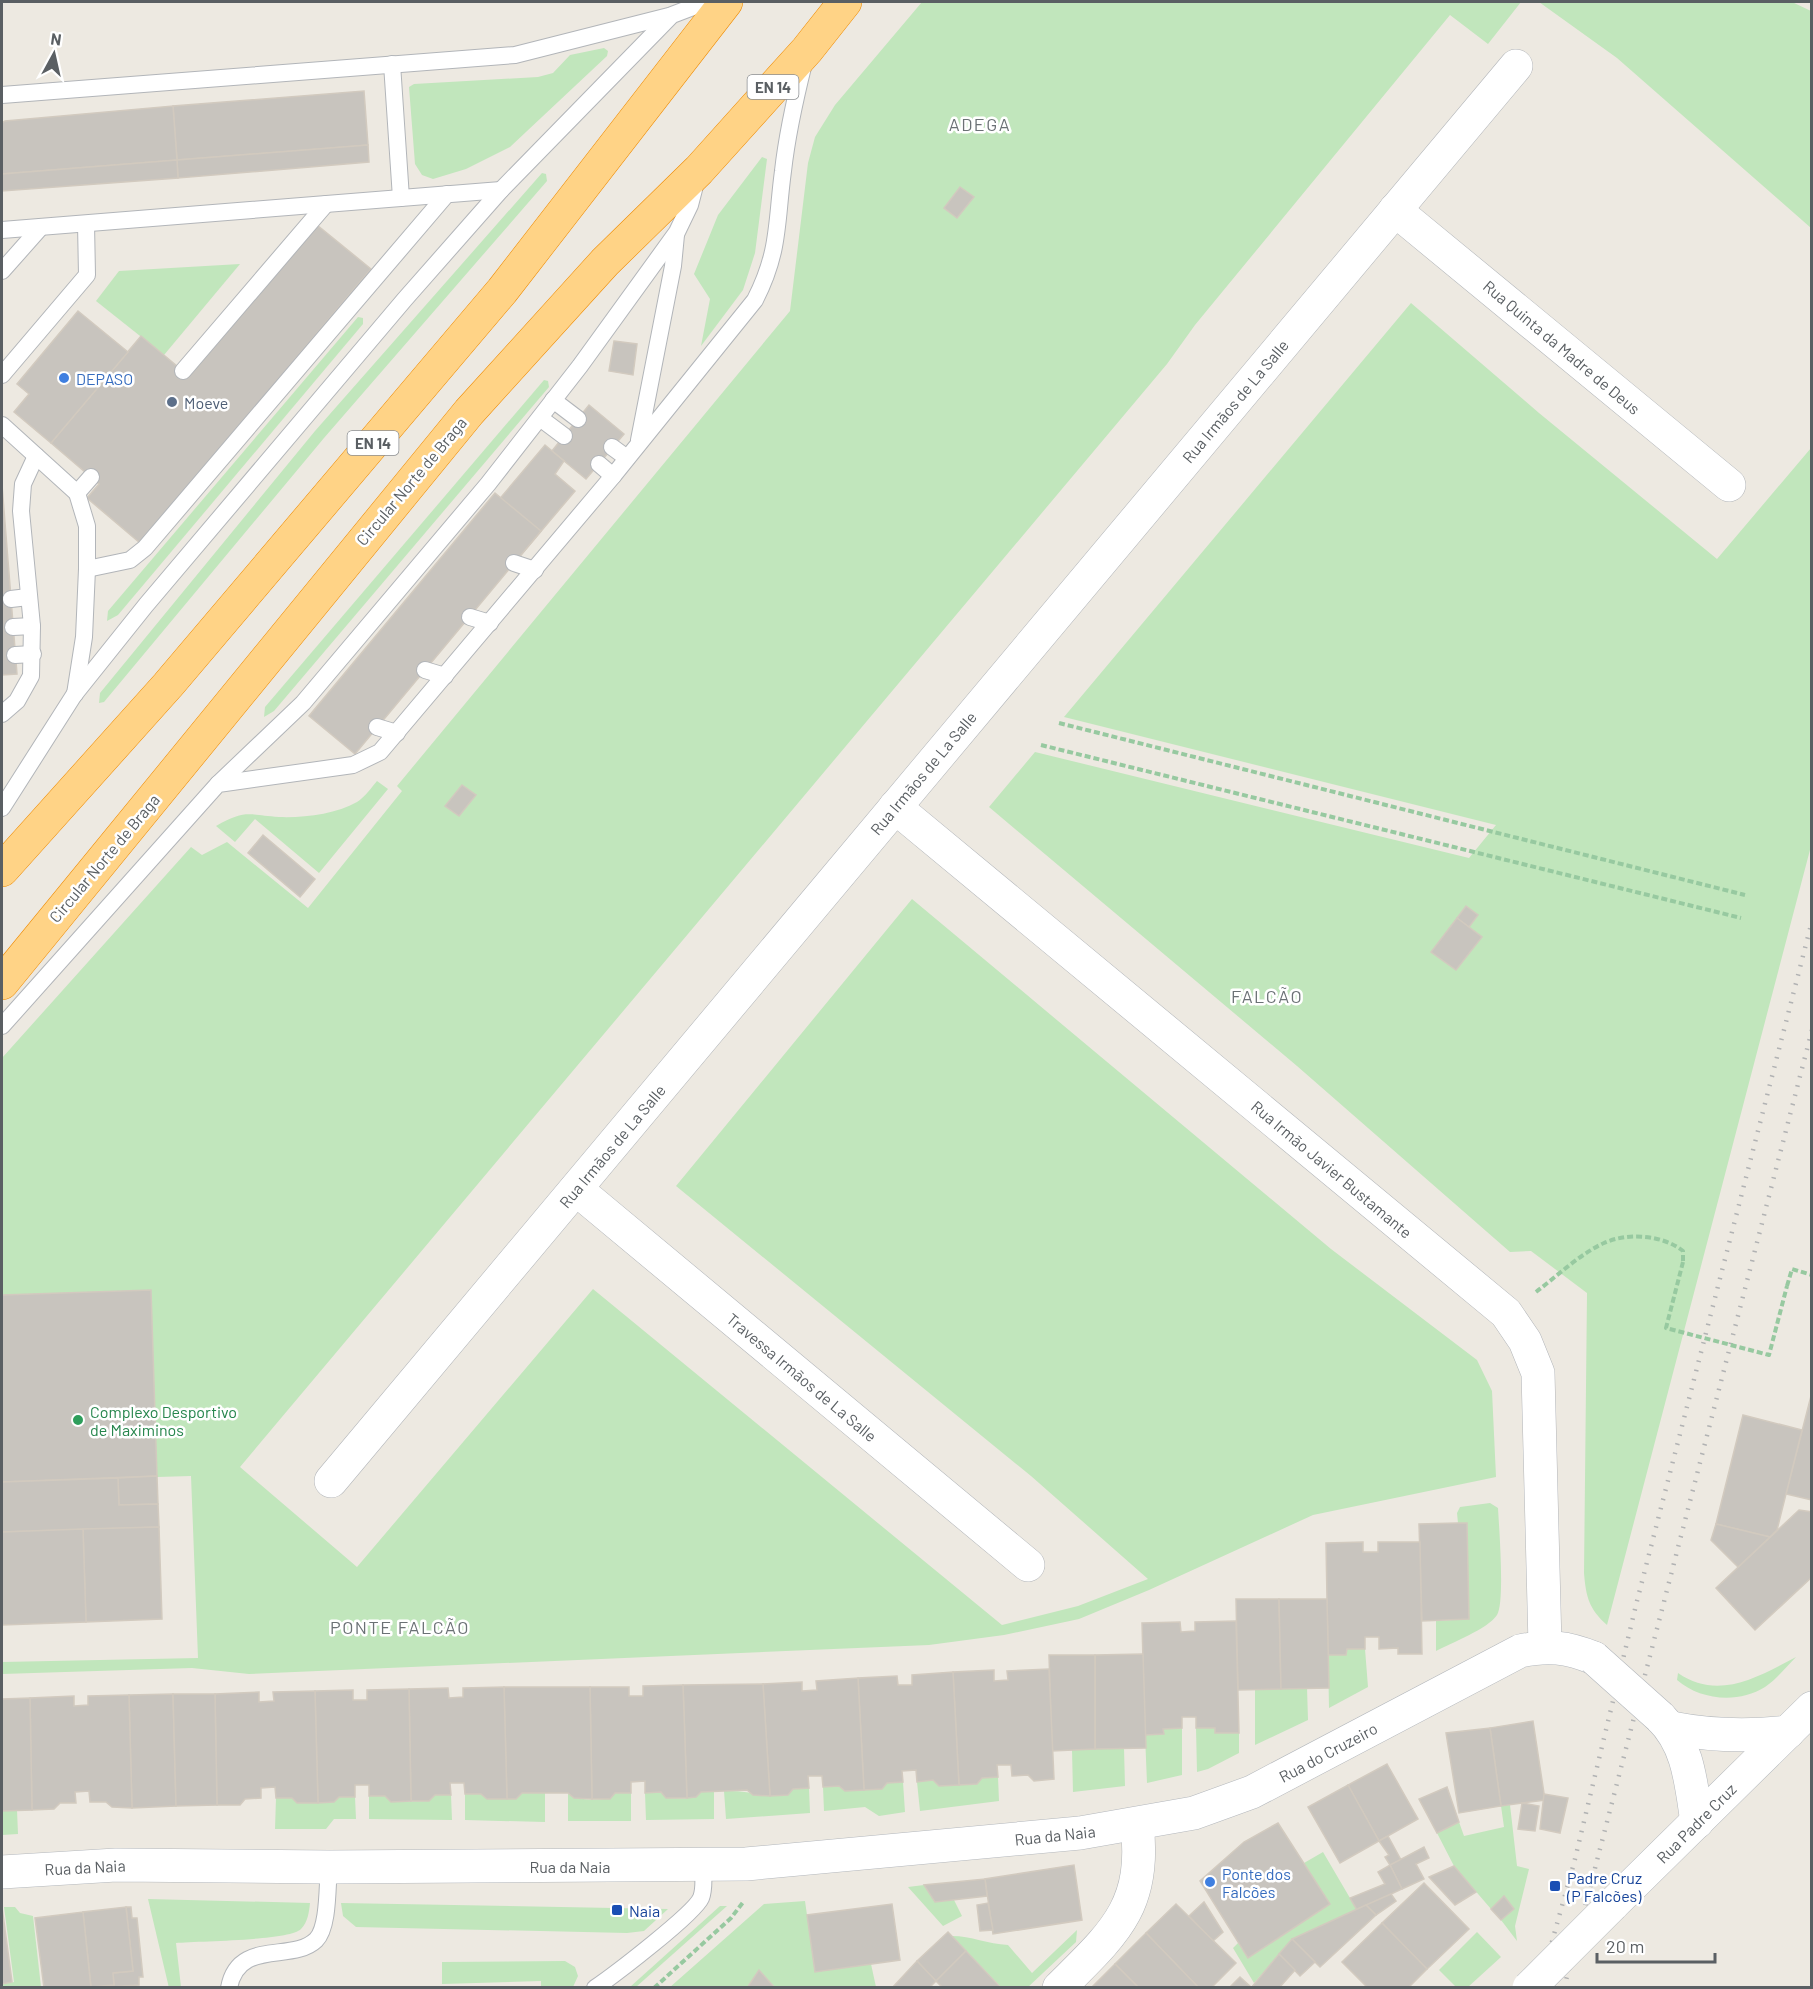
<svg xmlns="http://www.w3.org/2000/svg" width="1813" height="1989" font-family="Barlow,sans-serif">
<rect width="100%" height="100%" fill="#ede9e1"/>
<g fill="#c1e6bc">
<polygon points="922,2 1521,2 1488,44 1450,15 1195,325 1167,364 240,1467 357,1567 593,1289 1002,1625 1078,1606 1148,1579 1031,1476 676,1186 912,899 1331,1249 1477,1360 1492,1391 1496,1477 1313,1515 1149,1590 1079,1619 1004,1635 929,1645 249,1674 192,1668 2,1674 2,1662 198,1658 191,1476 157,1477 162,1619 2,1625 2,1058 191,847 202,855 227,842 308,908 402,791 397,786 790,311 808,163 815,137 835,105"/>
<polygon points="1539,2 1792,2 1811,11 1811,228 1617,58"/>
<polygon points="604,48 608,51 607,56 510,147 466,169 433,179 422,175 415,164 409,87 414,84 538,77 553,73 570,55"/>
<polygon points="762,157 767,159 755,253 743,290 701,346 710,299 694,274 718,215"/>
<polygon points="542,173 546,174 547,181 324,438 104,702 99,703 100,693 315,431"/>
<polygon points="240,264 164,355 96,301 119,271"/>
<path d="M1411,303l128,110 178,146 94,-111v398l-204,779c-18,-16 -21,-28 -23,-52l3,-280 -56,-42 -21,1 -213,-186 -308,-259 46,-55 434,106 27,-33 -432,-108z"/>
<polygon points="358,317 363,318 363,324 118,615 107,621 108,611"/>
<polygon points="544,380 548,381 549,387 274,711 264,717 265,707"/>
<path d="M377,781l11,8 -69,84 -64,-54 -20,23 -19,-16c30,-17 32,-11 63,-9 25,1 57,-3 78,-15 8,-5 14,-14 20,-21z"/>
<path d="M1490,1503l8,5c1,19 7,95 -1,107 -9,14 -46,28 -61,36v-30l33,-2 -2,-96h-9l-1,-10 3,-6z"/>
<polygon points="1347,1649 1365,1649 1368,1687 1329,1708 1328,1655 1346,1655"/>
<path d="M1796,1657c-10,10 -19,22 -31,30 -27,17 -65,13 -88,-7l1,-7c40,28 80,4 118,-16z"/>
<polygon points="1307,1688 1308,1720 1255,1745 1255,1689"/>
<polygon points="1182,1728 1182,1775 1147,1783 1145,1735 1163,1734 1163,1729"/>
<polygon points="1196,1728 1215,1728 1216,1733 1239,1733 1239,1753 1208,1769 1197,1772"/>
<polygon points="1124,1748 1125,1786 1073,1792 1072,1750"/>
<polygon points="998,1777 999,1801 920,1811 917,1782 933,1780 939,1786 976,1784 982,1778"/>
<polygon points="903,1782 905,1812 879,1816 865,1807 824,1811 823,1787 839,1786 845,1791 882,1789 887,1783"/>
<path d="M809,1788l1,25 -84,6 -2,-28c23,-1 40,6 64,4l5,-6z"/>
<path d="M714,1791v28l-68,1 -1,-27 16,-1 6,6c12,0 25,3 34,-6z"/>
<polygon points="522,1793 545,1793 545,1822 465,1820 465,1794 481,1794 487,1799 516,1799"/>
<path d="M568,1793c10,9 28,6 41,6l6,-6h16v28h-63z"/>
<polygon points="435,1795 451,1795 452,1820 369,1819 369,1796 385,1796 391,1802 429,1801"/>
<polygon points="339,1797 355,1797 356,1819 334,1819 326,1829 275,1829 276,1798 292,1798 298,1803 334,1802"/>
<polygon points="1510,1805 1517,1866 1529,1869 1515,1926 1517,1941 1501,1920 1514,1909 1504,1896 1491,1909 1454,1866 1437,1833 1459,1822 1464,1836 1504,1827 1501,1806"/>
<polygon points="17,1810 18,1834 2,1835 2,1811"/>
<polygon points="1323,1852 1357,1910 1292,1939 1254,1983 1233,1948 1238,1943 1248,1958 1329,1904 1304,1863"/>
<polygon points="924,1885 935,1902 954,1900 962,1916 943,1926 908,1887"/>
<path d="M148,1899l162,4c-1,9 -2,19 -9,26 -12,12 -104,12 -125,14l5,44 -12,1z"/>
<polygon points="805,1901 815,1971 871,1964 876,1987 775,1987 759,1971 747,1987 669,1988 764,1904"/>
<polygon points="341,1903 668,1909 644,1931 627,1933 356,1927 343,1916"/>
<polygon points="720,1906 727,1906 636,1987 630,1987"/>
<polygon points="4,1907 15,1907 20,1913 33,1916 41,1987 2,1987 2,1984 14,1982"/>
<path d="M1077,1930l-1,12 -49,46 -26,-1 -49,-51c19,0 36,8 56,9l24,28z"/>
<polygon points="1477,1932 1501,1957 1468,1987 1456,1987 1439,1970"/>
<polygon points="565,1961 575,1967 578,1976 573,1987 541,1987 541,1981 442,1984 442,1962"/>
</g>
<g fill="#c8c4be" stroke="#d2cabf" stroke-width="1.5">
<polygon points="364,91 368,145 177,160 173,106"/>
<polygon points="173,106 177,160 2,174 2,123 5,121"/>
<polygon points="368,145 369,162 178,178 177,160"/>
<polygon points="177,160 178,178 2,191 2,174"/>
<polygon points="960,187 974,197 957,218 944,208"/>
<polygon points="317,225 371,269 140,543 87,498 99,484 51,443 141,336 183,371"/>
<polygon points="78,311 128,352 51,443 14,412 29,394 17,384"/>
<polygon points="614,341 637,344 633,375 609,371"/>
<polygon points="589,405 624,434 586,479 552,451"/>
<polygon points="545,445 564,461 555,474 575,491 521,555 481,521"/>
<polygon points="2,485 17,674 2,675"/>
<polygon points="495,493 541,531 355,754 309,716"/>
<polygon points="462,785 476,795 459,816 445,806"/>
<polygon points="263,835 315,879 300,897 248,853"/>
<polygon points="1466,906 1478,915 1469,927 1457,918"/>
<polygon points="1457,918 1482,937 1456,970 1431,952"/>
<polygon points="151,1290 157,1476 2,1482 2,1295"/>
<polygon points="1812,1392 1812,1500 1786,1494"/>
<polygon points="1743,1415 1802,1430 1777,1530 1770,1537 1716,1524"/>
<polygon points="157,1476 158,1504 119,1505 118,1478"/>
<polygon points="118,1478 119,1505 158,1504 159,1527 2,1532 2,1482"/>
<polygon points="1799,1510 1812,1512 1812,1577 1755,1630 1716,1588"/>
<polygon points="1458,1523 1467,1523 1469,1619 1422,1621 1419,1524"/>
<polygon points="1716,1524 1770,1537 1738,1567 1711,1540"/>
<polygon points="159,1527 162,1619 86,1622 83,1529"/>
<polygon points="83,1529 86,1622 2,1625 2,1532"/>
<polygon points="1363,1542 1363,1552 1378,1552 1378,1542 1420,1542 1422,1654 1398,1654 1398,1648 1379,1649 1379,1637 1365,1637 1365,1649 1347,1649 1346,1655 1328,1655 1326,1543"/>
<polygon points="1236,1599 1279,1599 1281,1689 1238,1690"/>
<polygon points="1279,1599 1327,1599 1329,1688 1281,1689"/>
<polygon points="1236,1621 1239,1733 1215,1733 1215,1728 1196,1728 1196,1717 1182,1717 1182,1728 1163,1729 1164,1734 1145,1735 1142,1623 1180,1622 1181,1632 1195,1631 1195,1622"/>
<polygon points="1143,1654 1146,1748 1095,1749 1095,1655"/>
<polygon points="1049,1655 1095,1655 1095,1749 1052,1751"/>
<polygon points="1049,1669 1054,1779 1034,1781 1028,1775 1012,1776 1011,1765 997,1765 998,1777 982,1778 977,1784 959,1785 953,1672 994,1670 994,1681 1008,1680 1007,1671"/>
<polygon points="953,1672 959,1785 939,1786 933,1780 917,1782 916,1770 902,1771 903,1782 887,1783 882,1789 864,1790 858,1678 897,1676 898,1685 912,1685 912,1675"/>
<polygon points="858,1678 864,1790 845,1791 839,1786 823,1787 822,1776 808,1776 809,1788 793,1789 788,1795 770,1796 763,1684 802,1682 802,1691 817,1690 816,1681"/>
<polygon points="763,1684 770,1796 753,1795 747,1790 701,1792 696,1797 687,1798 683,1685"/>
<polygon points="683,1685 687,1798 666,1798 661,1792 645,1793 645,1781 631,1782 631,1793 615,1793 610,1799 592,1799 590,1687 629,1687 629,1696 643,1696 643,1686"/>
<polygon points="504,1687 590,1687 592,1799 574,1798 568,1793 522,1793 516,1799 507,1799"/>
<polygon points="504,1687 507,1799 487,1799 481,1794 465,1794 464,1783 450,1783 451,1795 435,1795 429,1801 411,1801 409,1689 448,1688 449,1698 463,1697 463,1688"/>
<polygon points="409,1689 411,1801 391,1802 385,1796 369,1796 369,1785 355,1785 355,1797 339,1797 334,1802 318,1803 315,1691 353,1690 353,1700 367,1700 367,1690"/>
<polygon points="315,1691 318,1803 297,1803 292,1798 276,1798 275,1787 261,1788 261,1798 245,1799 240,1805 217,1805 215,1694 259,1692 259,1702 274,1701 273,1692"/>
<polygon points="173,1694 176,1806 132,1808 129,1695"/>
<polygon points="173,1694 215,1694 217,1805 176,1806"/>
<polygon points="129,1695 132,1808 112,1807 106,1802 90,1802 89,1791 75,1792 76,1803 60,1803 54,1809 32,1810 30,1698 74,1696 74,1706 88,1705 88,1696"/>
<polygon points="30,1698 32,1810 2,1811 2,1699"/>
<polygon points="1533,1721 1545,1800 1501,1806 1490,1728"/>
<polygon points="1490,1728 1501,1806 1459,1813 1446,1733"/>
<polygon points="1387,1764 1418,1819 1379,1841 1348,1785"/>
<polygon points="1348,1785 1379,1841 1340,1863 1308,1807"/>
<polygon points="1447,1787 1459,1822 1437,1833 1419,1799"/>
<polygon points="1544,1794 1568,1798 1560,1833 1540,1829"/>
<polygon points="1522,1803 1539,1806 1535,1831 1518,1829"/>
<polygon points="1278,1823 1330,1904 1248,1958 1200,1881 1244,1842"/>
<polygon points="1388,1836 1401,1860 1390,1865 1385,1857 1389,1855 1379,1841"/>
<polygon points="1424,1847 1429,1858 1416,1864 1424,1879 1402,1889 1390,1865"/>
<polygon points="1074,1865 1082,1920 993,1934 985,1879"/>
<polygon points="1390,1865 1402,1889 1357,1910 1350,1898 1385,1884 1378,1872"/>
<polygon points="1454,1866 1476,1892 1455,1905 1429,1877"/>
<polygon points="985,1879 987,1896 935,1902 924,1885"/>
<polygon points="1424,1883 1469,1929 1427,1969 1382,1923"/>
<polygon points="1391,1894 1396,1901 1376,1915 1366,1905"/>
<polygon points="1504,1896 1514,1909 1501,1920 1491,1909"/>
<polygon points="1204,1902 1223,1932 1213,1941 1189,1916"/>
<polygon points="988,1903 993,1930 980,1931 977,1905"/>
<polygon points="892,1904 900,1960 815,1972 807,1915"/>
<polygon points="1176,1904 1236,1963 1211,1988 1199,1988 1146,1933"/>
<polygon points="1366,1905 1376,1915 1320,1967 1292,1939"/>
<polygon points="2,1907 12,1982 2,1984"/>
<polygon points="126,1907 131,1907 132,1918 137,1918 143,1977 139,1977 139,1985 91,1988 114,1985 113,1973 133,1971"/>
<polygon points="126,1907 133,1971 113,1973 114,1985 91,1987 83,1912"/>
<polygon points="83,1912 91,1988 44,1988 35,1918"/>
<polygon points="1382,1923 1427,1969 1408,1988 1368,1988 1342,1962"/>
<polygon points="948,1932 966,1951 936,1981 917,1961"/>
<polygon points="1146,1933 1199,1988 1139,1988 1115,1964"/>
<polygon points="1292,1939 1315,1962 1300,1976 1279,1954"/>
<polygon points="966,1951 1001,1988 943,1988 936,1981"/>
<polygon points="1279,1954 1295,1970 1279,1988 1251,1988"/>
<polygon points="917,1961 936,1981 929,1988 892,1988"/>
<polygon points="1115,1964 1139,1988 1091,1988"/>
<polygon points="759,1970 775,1988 747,1988"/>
<polygon points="1240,1977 1251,1987 1250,1988 1229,1988"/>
</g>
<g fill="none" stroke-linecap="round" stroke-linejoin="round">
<g stroke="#b2b5b9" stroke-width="18">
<g id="lane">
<polyline points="392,64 401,198"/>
<polyline points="2,95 515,55 669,16"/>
<polyline points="2,230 501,190"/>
<polyline points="2,271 41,227"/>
<polyline points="183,371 326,204"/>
<polyline points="2,375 87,275 86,224"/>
<polyline points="553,400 578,419"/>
<polyline points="540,418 564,436"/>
<polyline points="2,425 77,493"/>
<polyline points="639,440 673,266 676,235"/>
<polyline points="612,447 627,458"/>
<polyline points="599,464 613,476"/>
<polyline points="514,563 535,570"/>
<polyline points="87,569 130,560 145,548 447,194"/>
<polyline points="11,599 28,597"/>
<polyline points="470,617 490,623"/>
<polyline points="13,627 32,626"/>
<polyline points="15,655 33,654"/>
<polyline points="425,670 445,676"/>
<polyline points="75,694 84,637 87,569 87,526 77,493 91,477"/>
<polyline points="2,714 17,701 31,676 32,626 21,511 23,484 36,456"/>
<polyline points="377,727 397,733"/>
<polyline points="218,784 303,703 488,484 580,366 677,232 690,205 697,178"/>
<polyline points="2,808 74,695 146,605 405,299 501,190 672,15 706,2"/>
<path d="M2,1026l216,-242 135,-19 27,-13 233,-276 142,-176c25,-49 21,-77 28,-129 4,-36 12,-72 21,-108"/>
<path d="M229,1988c9,-50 63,-25 87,-48 13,-13 11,-55 13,-73"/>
<path d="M595,1988c19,-13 99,-74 106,-90 4,-10 2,-22 2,-32"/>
</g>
</g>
<g stroke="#b2b5b9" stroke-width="34">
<g id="street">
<polyline points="1395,210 1729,485"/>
<polyline points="895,807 1506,1313 1525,1341 1538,1373 1545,1645"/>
<polyline points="576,1189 1028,1565"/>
<polyline points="331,1481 1516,66"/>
<path d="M1059,1988c54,-54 88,-81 78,-163"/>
</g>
</g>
<g stroke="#b3b7bc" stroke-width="34">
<g id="secondary">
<path d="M1660,1717c29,28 31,67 37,105"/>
<path d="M1671,1728c41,8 76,9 117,4"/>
<path d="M2,1872l114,-7 213,2 417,-3 334,-31 114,-20 58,-21 268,-141c28,-6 47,-4 74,7"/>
<polyline points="1612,1905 1812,1708"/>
</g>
</g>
<g stroke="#ee8a00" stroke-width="34">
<g id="highway">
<polyline points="2,870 168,685 502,291 726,2"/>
<polyline points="2,983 469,412 605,262 699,170 807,50 845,2"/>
</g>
</g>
<g stroke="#97c9a0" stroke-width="4" stroke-dasharray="6 3" stroke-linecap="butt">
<polyline points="1059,723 1745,895"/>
<polyline points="1041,745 1741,918"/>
<polyline points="1787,1286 1792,1269 1812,1275"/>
<path d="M1536,1292c21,-16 44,-38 68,-49 24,-11 59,-8 79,8v11"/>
<polyline points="654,1988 731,1918 744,1901"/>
</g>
<use href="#lane" stroke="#fff" stroke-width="16"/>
<use href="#street" stroke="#fff" stroke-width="33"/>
<use href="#secondary" stroke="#fff" stroke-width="33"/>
<use href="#highway" stroke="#ffd386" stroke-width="33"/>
<g stroke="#b1b2b3" stroke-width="4.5" stroke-dasharray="1.5 8" stroke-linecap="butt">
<polyline points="1539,1988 1574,1863 1637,1601 1812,921"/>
<polyline points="1564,1988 1812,1030"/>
</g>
<g stroke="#b3b7bc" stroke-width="34" stroke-linecap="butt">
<g id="secondary-bridge">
<polyline points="1594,1658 1660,1717"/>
<polyline points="1529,1988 1612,1905"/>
</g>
</g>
<polyline stroke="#97c9a0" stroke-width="4" stroke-dasharray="6 3" stroke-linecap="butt" points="1683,1262 1666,1328 1769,1355 1787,1286"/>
<use href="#secondary-bridge" stroke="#fff" stroke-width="33"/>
</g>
<g fill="#3f7fe0" stroke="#fff" stroke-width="2">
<circle cx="64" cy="378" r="6"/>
<circle cx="1210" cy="1882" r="6"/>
</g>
<circle fill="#5c6f8a" stroke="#fff" stroke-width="2" cx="172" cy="402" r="6"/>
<circle fill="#2e9e5b" stroke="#fff" stroke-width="2" cx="78" cy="1420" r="6"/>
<g fill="#1a4fb4" stroke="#fff" stroke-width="2">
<rect x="1549" y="1880" width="12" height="12" rx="3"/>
<rect x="611" y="1904" width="12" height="12" rx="3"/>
</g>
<g text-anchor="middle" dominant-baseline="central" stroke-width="5" stroke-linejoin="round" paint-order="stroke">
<g fill="#fff" stroke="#8c8f92" stroke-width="1.5">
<rect x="747.5" y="75" width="51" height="24" rx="4.5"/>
<rect x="347.5" y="431" width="51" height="24" rx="4.5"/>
</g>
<g font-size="15" font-weight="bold" fill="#5a5f63">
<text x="773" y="87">EN 14</text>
<text x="373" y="443">EN 14</text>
</g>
<g font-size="16" fill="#5a5f63" stroke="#fff">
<text transform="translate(1562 347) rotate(40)">Rua Quinta da Madre de Deus</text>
<text transform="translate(1235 401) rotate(-50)">Rua Irmãos de La Salle</text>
<text transform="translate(411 481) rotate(-50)">Circular Norte de Braga</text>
<text transform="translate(923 773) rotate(-50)">Rua Irmãos de La Salle</text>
<text transform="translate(104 858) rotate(-50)">Circular Norte de Braga</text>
<text transform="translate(612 1146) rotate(-50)">Rua Irmãos de La Salle</text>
<text transform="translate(1332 1169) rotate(40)">Rua Irmão Javier Bustamante</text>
<text transform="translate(802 1377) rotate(40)">Travessa Irmãos de La Salle</text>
<text transform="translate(1328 1752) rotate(-28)">Rua do Cruzeiro</text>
<text transform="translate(1696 1823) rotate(-45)">Rua Padre Cruz</text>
<text transform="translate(1055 1835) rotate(-6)">Rua da Naia</text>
<text x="570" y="1866">Rua da Naia</text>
<text transform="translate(85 1867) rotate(-3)">Rua da Naia</text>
</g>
<g font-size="16" fill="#366cbe" stroke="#fff" text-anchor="start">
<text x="76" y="378">DEPASO</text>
<text x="1222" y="1873">Ponte dos<tspan x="1222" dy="18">Falcões</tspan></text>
</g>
<g font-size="16" fill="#4e5e75" stroke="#fff" text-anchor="start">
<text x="184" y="402">Moeve</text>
</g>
<g font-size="16" fill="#27864d" stroke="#fff" text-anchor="start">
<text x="90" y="1411">Complexo Desportivo<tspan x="90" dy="18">de Maximinos</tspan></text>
</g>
<g font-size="16" fill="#164399" stroke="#fff" text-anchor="start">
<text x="1567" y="1877">Padre Cruz<tspan x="1567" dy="18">(P Falcões)</tspan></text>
<text x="629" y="1910">Naia</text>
</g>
<g font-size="18" letter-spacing="1.5" fill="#6b7175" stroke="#fff">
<text x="980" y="124">ADEGA</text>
<text x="1267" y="996">FALCÃO</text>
<text x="400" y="1627">PONTE FALCÃO</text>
</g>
</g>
<rect width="1813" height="1989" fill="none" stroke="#5a5f63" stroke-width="6"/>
<g transform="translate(54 54) rotate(8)" stroke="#ffffff" stroke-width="4.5" paint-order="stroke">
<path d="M0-4.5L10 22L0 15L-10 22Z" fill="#5a5f63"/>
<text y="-9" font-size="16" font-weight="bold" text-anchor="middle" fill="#5a5f63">N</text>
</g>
<path d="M1597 1953v9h118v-9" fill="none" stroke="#5a5f63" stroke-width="3"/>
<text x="1606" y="1953" font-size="18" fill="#5a5f63" stroke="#ffffff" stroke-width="4.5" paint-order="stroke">20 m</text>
</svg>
